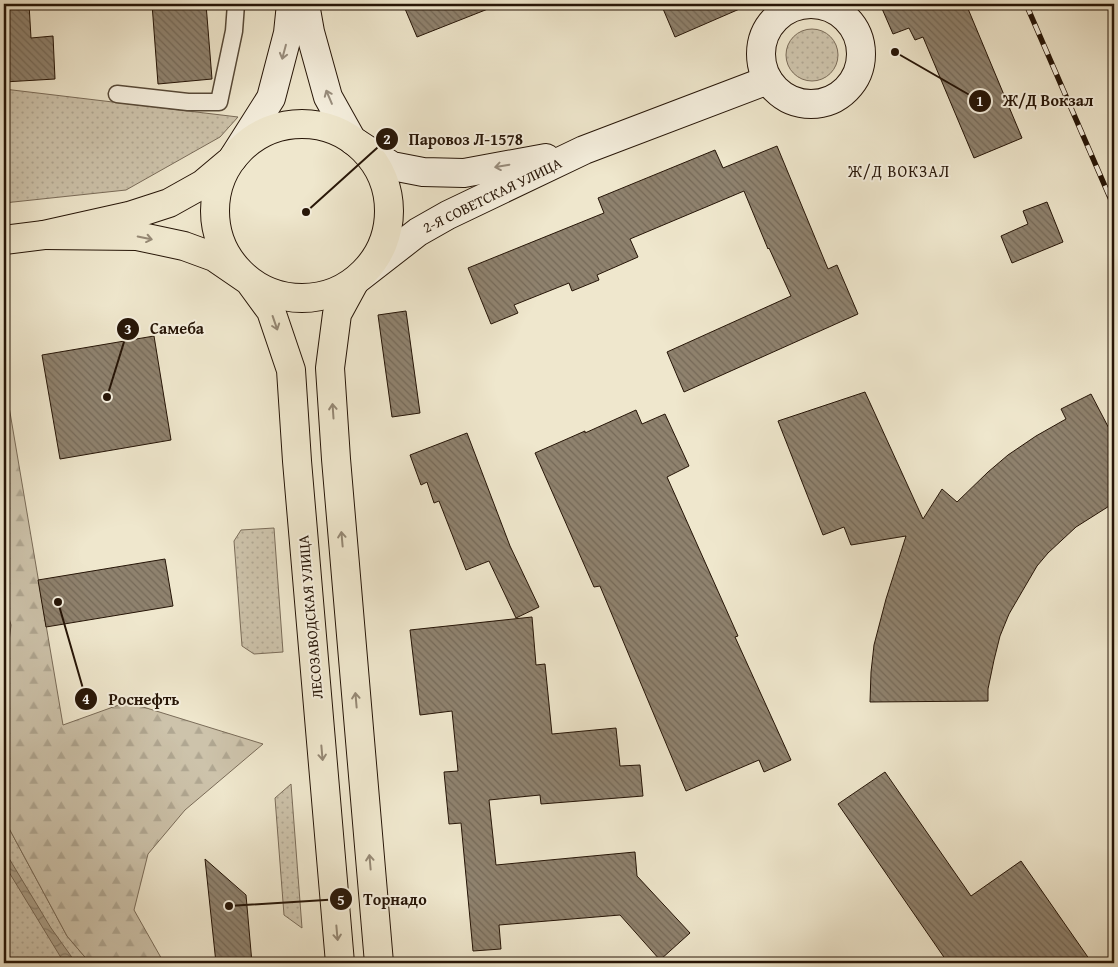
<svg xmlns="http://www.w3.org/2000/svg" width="1118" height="967" font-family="'Gentium Book Plus',serif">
<defs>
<pattern id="grass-dots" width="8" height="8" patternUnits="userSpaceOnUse" patternTransform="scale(1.25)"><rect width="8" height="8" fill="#cdc3ab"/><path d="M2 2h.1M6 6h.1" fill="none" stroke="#b0a792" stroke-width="1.8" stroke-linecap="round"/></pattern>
<pattern id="forest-firs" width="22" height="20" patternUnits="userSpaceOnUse" patternTransform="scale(1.25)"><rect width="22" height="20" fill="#cdc3ab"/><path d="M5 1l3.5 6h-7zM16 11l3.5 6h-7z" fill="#b0a792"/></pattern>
<pattern id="water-waves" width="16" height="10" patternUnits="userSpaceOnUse" patternTransform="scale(1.25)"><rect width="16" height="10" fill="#aba08a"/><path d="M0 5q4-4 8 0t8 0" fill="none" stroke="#8b816f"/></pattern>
<pattern id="building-back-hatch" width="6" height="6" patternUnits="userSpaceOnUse" patternTransform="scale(1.25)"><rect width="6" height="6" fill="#8f826e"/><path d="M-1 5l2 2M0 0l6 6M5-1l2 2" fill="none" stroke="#756958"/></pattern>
</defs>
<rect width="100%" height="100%" fill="#efe7cd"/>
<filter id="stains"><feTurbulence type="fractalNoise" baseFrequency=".004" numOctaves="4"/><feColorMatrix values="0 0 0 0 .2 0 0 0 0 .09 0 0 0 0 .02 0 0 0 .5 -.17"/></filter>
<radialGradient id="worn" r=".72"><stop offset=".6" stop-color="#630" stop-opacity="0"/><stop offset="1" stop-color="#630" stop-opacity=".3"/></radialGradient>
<g fill="url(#grass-dots)" stroke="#7a6c59">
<circle cx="812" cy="55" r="26"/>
<polygon points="4,89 238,117 220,137 126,190 4,203"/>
<polygon points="274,528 283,652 254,654 242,646 234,541 241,530"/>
<polygon points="291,784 302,928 284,915 275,798"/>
<polygon points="4,819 67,936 90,963 67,963 63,961 62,963 4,963"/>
</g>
<polygon fill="url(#forest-firs)" stroke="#7a6c59" points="4,377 63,725 127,702 263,744 185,810 148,854 134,910 164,963 90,963 67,936 4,819"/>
<g fill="url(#water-waves)" stroke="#766856">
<polygon points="4,600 11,625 6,668 4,671"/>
<polygon points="4,850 51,928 76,963 62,963 63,961 4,864"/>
</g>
<g fill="url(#building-back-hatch)" stroke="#261507">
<polygon points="4,4 29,4 31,38 53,36 55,79 4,82"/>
<polygon points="152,4 206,4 212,79 158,84"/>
<polygon points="403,4 497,4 498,5 417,37"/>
<polygon points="661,4 751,4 675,37"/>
<polygon points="880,4 966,4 1022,138 974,158 923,37 915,40 909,28 893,34"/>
<polygon points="777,146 828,269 837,265 858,314 684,392 667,352 791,296 769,248 768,249 744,191 630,239 638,257 597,275 599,280 572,291 569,283 514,305 518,313 491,324 468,268 604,213 598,198 715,150 723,168"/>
<polygon points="1047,202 1063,242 1012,263 1001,236 1028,224 1023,211"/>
<polygon points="406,311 420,413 392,417 378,315"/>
<polygon points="154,336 171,440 60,459 42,355"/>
<polygon points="865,392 923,519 942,489 957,502 988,472 1008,455 1036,436 1066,419 1061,409 1091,394 1114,438 1114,503 1076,527 1048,553 1037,566 1009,614 1000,636 994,660 988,689 988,701 870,702 871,672 874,645 886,599 906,536 851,545 844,527 823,535 778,421"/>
<polygon points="636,410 642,424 665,414 689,466 667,477 738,636 735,637 791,760 764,772 759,760 686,791 600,586 594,587 535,453 585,431 585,433"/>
<polygon points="467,433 510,546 539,607 516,618 489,561 466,570 439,501 434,503 427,482 421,485 410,455"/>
<polygon points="165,559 173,606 46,627 38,580"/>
<polygon points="532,617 536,665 545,664 552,734 616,728 620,766 640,765 643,796 541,804 540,795 489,800 496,865 635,852 637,876 690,933 660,960 620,915 499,925 501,949 473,951 461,823 449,824 444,772 458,771 452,711 420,715 410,630"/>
<polygon points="885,772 971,896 1021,861 1092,963 948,963 838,804"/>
<polygon points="205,859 246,895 252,963 216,963"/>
</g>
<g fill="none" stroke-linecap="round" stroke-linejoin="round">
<g stroke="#584a38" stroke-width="19">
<g id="lane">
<polyline points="804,4 804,5"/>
<polyline points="117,94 188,102 219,102 234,31 236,4"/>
</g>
</g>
<g stroke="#261507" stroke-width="30">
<g id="secondary">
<circle cx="811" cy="54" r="50"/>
<polyline points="305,4 310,32 328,97 352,140 392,166 423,172 464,173 546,158"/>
<polyline points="233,158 271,98 288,33 291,4"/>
<polyline points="355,281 418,232 448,215 584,150 768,80"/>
</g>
</g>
<g stroke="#261507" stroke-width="30">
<g id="primary">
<circle cx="302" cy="211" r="87"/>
<polyline points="44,235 137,236 184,246 214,257 249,281 271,311 291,370 297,461 340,963"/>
<polyline points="4,240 44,235 129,216 169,203 203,184 228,163"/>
<polyline points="355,281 337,314 330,368 336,459 379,963"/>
</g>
</g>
<use href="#lane" stroke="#f5efde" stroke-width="16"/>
<use href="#secondary" stroke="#f5efde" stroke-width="28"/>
<use href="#primary" stroke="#efe7cd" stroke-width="28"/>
<g stroke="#261507" stroke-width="5.5">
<polyline id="rail" points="1026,4 1114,207"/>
</g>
<use href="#rail" stroke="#f5efde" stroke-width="4" stroke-dasharray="11" stroke-linecap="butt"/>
</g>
<defs><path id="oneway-shaft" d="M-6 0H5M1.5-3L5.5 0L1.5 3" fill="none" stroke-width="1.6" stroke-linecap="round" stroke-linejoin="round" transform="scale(1.25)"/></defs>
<g stroke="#988d7d">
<use href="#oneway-shaft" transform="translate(284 52) rotate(105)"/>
<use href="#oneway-shaft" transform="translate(329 97) rotate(-113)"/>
<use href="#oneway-shaft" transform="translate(502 166) rotate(170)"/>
</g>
<g stroke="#958874">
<use href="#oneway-shaft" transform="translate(145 238) rotate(12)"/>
<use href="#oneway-shaft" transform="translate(275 323) rotate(71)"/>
<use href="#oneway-shaft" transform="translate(333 411) rotate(-94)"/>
<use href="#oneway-shaft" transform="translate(342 539) rotate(-95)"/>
<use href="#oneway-shaft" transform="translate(356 700) rotate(-95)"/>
<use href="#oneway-shaft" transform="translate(322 753) rotate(85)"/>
<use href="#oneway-shaft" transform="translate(370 862) rotate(-95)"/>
<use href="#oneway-shaft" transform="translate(337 933) rotate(85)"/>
</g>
<g text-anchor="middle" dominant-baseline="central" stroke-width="4" stroke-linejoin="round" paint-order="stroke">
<g font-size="15" fill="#261507" stroke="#f5efde">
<text transform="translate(492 195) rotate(-26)">2-Я СОВЕТСКАЯ УЛИЦА</text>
<text transform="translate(310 617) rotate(-95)">ЛЕСОЗАВОДСКАЯ УЛИЦА</text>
</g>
<g font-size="16" letter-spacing="1" fill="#261507" stroke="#f5efde">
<text x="899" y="171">Ж/Д ВОКЗАЛ</text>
</g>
</g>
<path fill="none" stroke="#261507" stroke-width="2" d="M895 52L980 101M306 212L387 139M107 397L128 329M58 602L86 699M229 906L341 899"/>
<g fill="#261507" stroke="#f5efde" stroke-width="2">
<circle cx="895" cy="52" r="5"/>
<circle cx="306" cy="212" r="5"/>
<circle cx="107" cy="397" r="5"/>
<circle cx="58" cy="602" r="5"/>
<circle cx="229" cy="906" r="5"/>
<circle cx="980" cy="101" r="12"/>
<circle cx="387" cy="139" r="12"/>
<circle cx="128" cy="329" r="12"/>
<circle cx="86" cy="699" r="12"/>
<circle cx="341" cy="899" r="12"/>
</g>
<g font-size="15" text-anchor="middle" font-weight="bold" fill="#fff">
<text x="980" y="106">1</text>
<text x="387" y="144">2</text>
<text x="128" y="334">3</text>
<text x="86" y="704">4</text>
<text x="341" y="905">5</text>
</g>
<g font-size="16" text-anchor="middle" font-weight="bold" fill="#261507" stroke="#f5efde" stroke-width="4" stroke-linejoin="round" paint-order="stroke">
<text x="1048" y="106">Ж/Д Вокзал</text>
<text x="466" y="145">Паровоз Л-1578</text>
<text x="177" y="334">Самеба</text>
<text x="144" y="705">Роснефть</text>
<text x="395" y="905">Торнадо</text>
</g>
<rect width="1118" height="967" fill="none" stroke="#efe7cd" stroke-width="20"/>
<rect x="5" y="5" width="1108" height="957" fill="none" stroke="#261507" stroke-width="2.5"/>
<rect x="10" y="10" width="1098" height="947" fill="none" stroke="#261507"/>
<rect width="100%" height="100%" filter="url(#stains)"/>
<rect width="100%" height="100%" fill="url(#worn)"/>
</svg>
